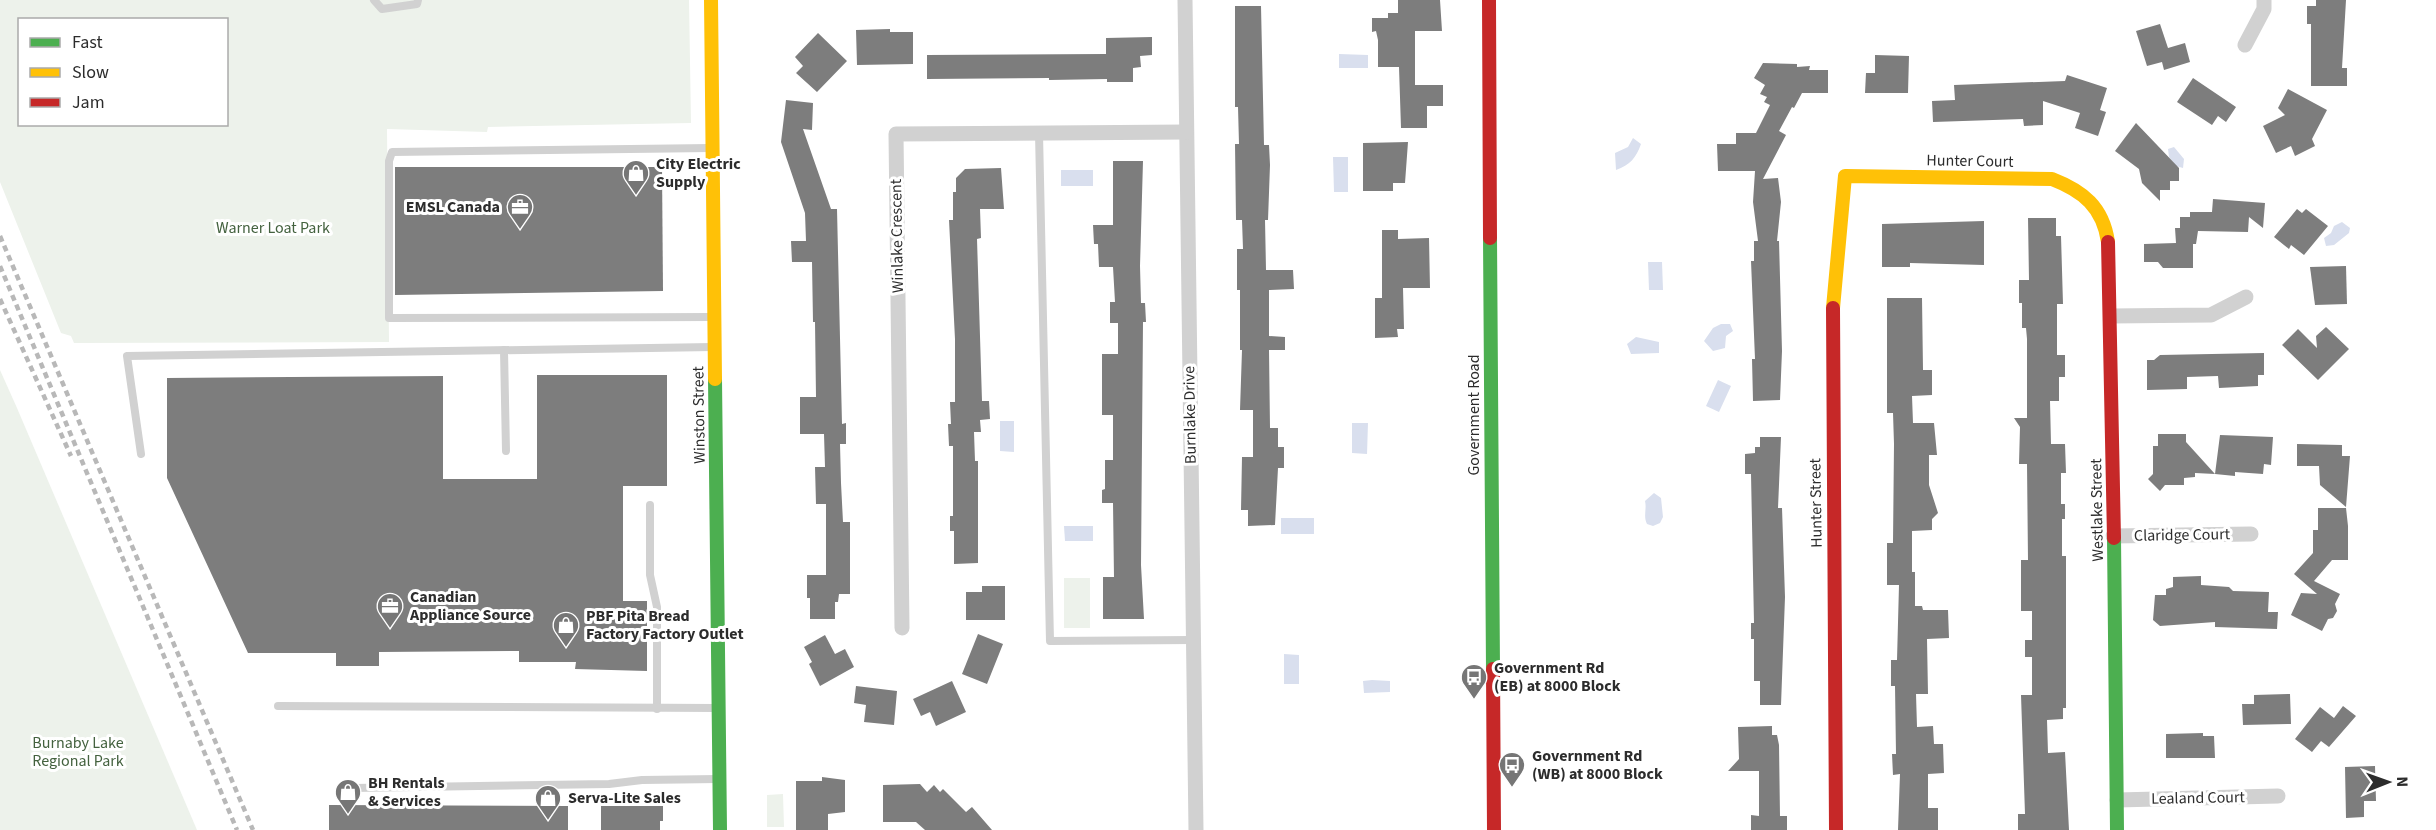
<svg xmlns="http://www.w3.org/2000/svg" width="2436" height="830" font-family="'Source Sans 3',sans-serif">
<rect width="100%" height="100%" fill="#fff"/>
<g fill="#edf2eb" fill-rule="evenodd">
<path d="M0,0h689l2,123 -203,4 -1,5 -100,-3 2,213 -315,1 -3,-7 -10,-3 -61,-151zM20,20h206v104h-206z"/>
<polygon points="0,370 17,408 197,830 0,830"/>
<rect x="1064" y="578" width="26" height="50"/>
<polygon points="783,794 784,827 767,827 767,795"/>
</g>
<g fill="#d9dfee">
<polygon points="1339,54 1368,55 1368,68 1339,68"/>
<path d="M1633,138l8,6c-5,14 -11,21 -25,26l-1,-17 13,-6z"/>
<polygon points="2174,147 2184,159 2183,168 2176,166 2169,157 2168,149"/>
<polygon points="1333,157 1348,157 1348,192 1334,192"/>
<rect x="1061" y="170" width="32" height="16"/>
<polygon points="2342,222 2350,228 2349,233 2334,245 2326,246 2324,238 2331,233 2334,226"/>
<polygon points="1648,262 1662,262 1663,290 1649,290"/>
<polygon points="1721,324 1730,324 1733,331 1726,336 1725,348 1713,351 1704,341 1713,328"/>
<polygon points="1636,337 1659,342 1659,353 1631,354 1627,344"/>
<polygon points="1718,380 1731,386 1719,412 1706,406"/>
<polygon points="1000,421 1014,421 1014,452 1000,451"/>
<polygon points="1352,423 1368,423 1367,454 1352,453"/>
<path d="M1654,493l7,5 2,19 -3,6 -7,3 -6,-2c-4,-8 0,-15 -2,-23z"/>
<rect x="1281" y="518" width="33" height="16"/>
<polygon points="1064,526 1093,526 1093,541 1065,541"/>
<polygon points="1284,654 1299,655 1299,684 1284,684"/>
<polygon points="1372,680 1390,681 1390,692 1364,693 1363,681"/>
</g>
<g fill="#7d7d7d">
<polygon points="1398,0 1440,0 1442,31 1415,31 1415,85 1443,85 1443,106 1427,106 1427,128 1401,128 1399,67 1378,67 1378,40 1376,31 1372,32 1372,18 1388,18 1388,13 1398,13"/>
<polygon points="2316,0 2346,0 2342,68 2347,68 2347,86 2311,86 2311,24 2307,24 2307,6 2316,6"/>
<polygon points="1235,6 1261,6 1264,145 1269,145 1270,165 1268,220 1265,220 1266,270 1293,270 1294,289 1269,290 1269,336 1285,337 1285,350 1269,350 1270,428 1278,428 1278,447 1284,447 1284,468 1278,468 1275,525 1248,526 1248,510 1241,510 1242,457 1253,457 1253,410 1240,410 1242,350 1240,350 1240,290 1237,290 1237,249 1243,249 1242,220 1236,220 1235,144 1239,144 1238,107 1235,107"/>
<polygon points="2160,24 2168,48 2185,43 2190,62 2164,70 2162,62 2147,66 2136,31"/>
<polygon points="890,29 890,32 913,32 913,64 857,65 856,30"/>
<polygon points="818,33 847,61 817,92 796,73 803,66 795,57"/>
<polygon points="1152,37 1152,55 1140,56 1141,67 1133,68 1133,82 1107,82 1107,79 1049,80 1049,78 927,79 927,55 1106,54 1106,38"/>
<polygon points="1875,55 1909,56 1908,93 1865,93 1866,73 1875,73"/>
<polygon points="1763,63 1797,64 1797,67 1810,66 1809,70 1828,70 1828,93 1802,93 1794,108 1792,107 1779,131 1786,135 1763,179 1778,178 1781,202 1777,241 1779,241 1782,351 1780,400 1753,401 1752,359 1755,359 1751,261 1754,261 1754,241 1758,241 1753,202 1755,171 1718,171 1717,144 1736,144 1736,133 1756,133 1770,105 1764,102 1767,97 1760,94 1765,85 1754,78"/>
<polygon points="2067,75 2107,88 2100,110 2106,112 2098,136 2075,128 2080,113 2043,101 2043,125 2024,126 2023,119 1933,122 1932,101 1955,100 1954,85 2065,81"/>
<polygon points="2193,78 2236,107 2226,122 2218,116 2212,125 2177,102"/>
<polygon points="2288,89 2327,110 2312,139 2315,146 2295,156 2291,146 2276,153 2263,126 2285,115 2278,108"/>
<polygon points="786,100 813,103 812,130 803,129 831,209 837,209 842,424 846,423 846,444 840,444 841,483 843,522 850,522 850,594 839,594 838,602 835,602 835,619 810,619 810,598 807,598 807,575 826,575 826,504 816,504 815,467 825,467 824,434 800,434 800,397 816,397 815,322 813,322 812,262 792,262 791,241 806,241 805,213 781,142"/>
<polygon points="2136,123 2179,168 2179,181 2170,181 2170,190 2160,190 2160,201 2142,183 2139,169 2115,151"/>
<polygon points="1408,142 1405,183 1393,183 1393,191 1363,191 1363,143"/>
<polygon points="1113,161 1143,161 1140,266 1141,303 1145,303 1146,322 1143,322 1141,565 1144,619 1103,619 1103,577 1114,577 1113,503 1102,503 1102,490 1105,489 1105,460 1113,460 1113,415 1102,415 1102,354 1118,354 1118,323 1110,323 1110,302 1115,302 1113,267 1099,267 1098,244 1094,244 1093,225 1113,225"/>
<polygon points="395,167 662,167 663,291 395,295"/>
<polygon points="1001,168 1004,209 980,209 981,238 977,239 982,401 989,401 990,419 980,420 981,432 974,432 975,461 978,461 978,563 954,564 954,531 950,531 950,516 953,516 953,446 949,446 948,424 951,424 950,402 955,402 955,339 949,220 953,220 953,192 956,192 956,178 965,169"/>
<polygon points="2213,199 2265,203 2263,228 2249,217 2248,232 2198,231 2196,244 2193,244 2193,268 2163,268 2158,262 2144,262 2144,244 2176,243 2175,228 2180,228 2180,217 2190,217 2190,212 2212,212"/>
<polygon points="2297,209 2302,213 2306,209 2328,226 2304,255 2291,245 2289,249 2274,237"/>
<polygon points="2028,218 2056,218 2056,236 2061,236 2063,304 2057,304 2057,355 2065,355 2065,377 2059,377 2059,401 2050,401 2051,444 2065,444 2066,473 2061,473 2061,504 2065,504 2065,519 2062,519 2062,556 2066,556 2066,708 2063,708 2063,719 2047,720 2048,753 2065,752 2069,830 2018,830 2018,814 2025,814 2021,695 2032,695 2032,657 2025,657 2025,640 2032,640 2032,611 2021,611 2021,560 2028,560 2027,464 2019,464 2020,427 2014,418 2027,418 2027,339 2026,328 2022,328 2022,303 2019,303 2019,280 2029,280"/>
<polygon points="1984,221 1984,265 1910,263 1910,267 1882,267 1882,224"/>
<polygon points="1382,230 1398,230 1398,239 1429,238 1430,288 1403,288 1404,329 1397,329 1398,337 1375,338 1375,298 1382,298"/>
<polygon points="2346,266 2347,304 2315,305 2310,267"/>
<polygon points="1887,298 1922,298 1923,370 1932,370 1932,395 1912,396 1913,423 1934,423 1937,455 1929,455 1929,485 1938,513 1932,519 1932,530 1912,531 1912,572 1915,572 1915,606 1922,606 1923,610 1948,610 1949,638 1927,639 1928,694 1916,694 1917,727 1933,726 1934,744 1943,744 1944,773 1928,774 1928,808 1938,808 1938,830 1898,830 1900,774 1893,775 1892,754 1896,754 1895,686 1891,686 1891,660 1897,660 1899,585 1887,585 1887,543 1893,543 1894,444 1893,413 1887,413"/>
<polygon points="2326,327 2349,349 2318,380 2282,345 2298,329 2317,348 2316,336"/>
<polygon points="2264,353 2264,375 2258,375 2258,386 2219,388 2218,376 2187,377 2187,389 2147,390 2147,360 2154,360 2160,355"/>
<polygon points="537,375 667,375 667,486 623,486 623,601 647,601 647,671 575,669 576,662 519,662 519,651 379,652 379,666 336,666 336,653 248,653 167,478 167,378 443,376 443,479 537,479"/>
<polygon points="2158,434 2186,434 2186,442 2215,474 2195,473 2195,477 2184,478 2184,485 2165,485 2160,491 2148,479 2153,474 2153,446 2158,446"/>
<polygon points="2220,435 2273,437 2271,465 2264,464 2263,474 2235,472 2235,476 2215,474"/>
<polygon points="1760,437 1781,437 1778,508 1782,508 1785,597 1781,705 1760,705 1760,681 1754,681 1754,639 1751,639 1751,623 1754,623 1751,474 1745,474 1745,454 1755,453 1755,447 1760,447"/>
<polygon points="2297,444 2342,445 2342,456 2350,456 2346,507 2320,485 2319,466 2297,466"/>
<polygon points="2318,508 2346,508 2348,526 2348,560 2332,560 2314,581 2340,594 2335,604 2337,611 2333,618 2328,619 2322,631 2291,615 2301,593 2317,594 2294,574 2313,553 2313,530 2318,530"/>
<polygon points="2201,576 2201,585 2229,587 2233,591 2269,592 2268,612 2278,612 2277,629 2215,627 2215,622 2160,626 2153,620 2155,595 2166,595 2166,589 2173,587 2173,577"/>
<polygon points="982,586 1005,586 1005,620 966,620 966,592 982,592"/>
<polygon points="978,634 1003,644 987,684 962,674"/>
<polygon points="825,635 835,654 845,649 854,667 820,686 809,664 812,662 804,647"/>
<polygon points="952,681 966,712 936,726 930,712 921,716 913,699"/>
<polygon points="856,686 897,691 894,725 864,722 866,705 854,703"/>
<polygon points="2290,694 2291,724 2243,725 2242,704 2254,704 2254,695"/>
<polygon points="2343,706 2356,716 2329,747 2321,741 2312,752 2295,739 2320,707 2334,718"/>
<polygon points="1772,726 1772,735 1777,735 1779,745 1780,816 1787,816 1787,830 1751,830 1751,815 1759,816 1759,771 1728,771 1739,759 1738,727"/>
<polygon points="2203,733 2203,736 2214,736 2215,758 2166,758 2166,734"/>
<polygon points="2375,766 2376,801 2364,801 2364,817 2346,818 2345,767"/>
<polygon points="822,777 845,780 845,812 828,814 828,830 796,830 796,781 822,781"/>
<polygon points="920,784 927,792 934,785 940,792 943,789 966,812 972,807 992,830 925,830 916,822 883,822 883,785"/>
<polygon points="329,805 568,806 568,830 329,830"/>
<polygon points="601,806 663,806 663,821 660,821 660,830 601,830"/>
</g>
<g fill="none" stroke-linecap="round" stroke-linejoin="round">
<g stroke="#d1d1d1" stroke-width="8">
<polyline points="374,0 382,9 417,4 418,0"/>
<polyline points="1039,133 1050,641 1193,640"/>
<polyline points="711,148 392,152 389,161 389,318 712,317"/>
<polyline points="504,350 506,451"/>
<polyline points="141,454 127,356 713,347"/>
<polyline points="650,505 650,575 657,607 657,709"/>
<polyline points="278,706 717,708"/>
<polyline points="353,788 609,784 642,780 718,779"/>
</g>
<g stroke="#d1d1d1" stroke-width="15">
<polyline points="1185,0 1196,830"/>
<polyline points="2245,45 2264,9 2264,0"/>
<polyline points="2111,316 2211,315 2246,297"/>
<polyline points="2113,536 2251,534"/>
<polyline points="902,628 896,134 1186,132"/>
<polyline points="2117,800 2278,796"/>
</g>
<g stroke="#4caf50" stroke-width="14">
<polyline points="1490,238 1493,669"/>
<polyline points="715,379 720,830"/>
<polyline points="2114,538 2117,830"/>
</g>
<g stroke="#ffc107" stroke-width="14">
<polyline points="711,0 715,379"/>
<path d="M1833,308l12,-132 207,3c31,12 51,28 56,63"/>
</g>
<g stroke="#c62828" stroke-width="14">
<polyline points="1489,0 1490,238"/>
<polyline points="2108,242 2114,538"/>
<polyline points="1833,308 1836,830"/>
<polyline points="1493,669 1494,830"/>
</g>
<g stroke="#b8b8b8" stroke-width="4.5" stroke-dasharray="6 4.5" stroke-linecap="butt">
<polyline points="0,236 253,830"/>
<polyline points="0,266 237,830"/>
<polyline points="0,299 71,456"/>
</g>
</g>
<defs>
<g id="shop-pin" transform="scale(1.35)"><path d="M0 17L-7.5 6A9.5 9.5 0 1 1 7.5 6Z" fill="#767676" stroke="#fff"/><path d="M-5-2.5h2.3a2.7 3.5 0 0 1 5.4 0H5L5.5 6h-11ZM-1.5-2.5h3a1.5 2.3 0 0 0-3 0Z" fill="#fff"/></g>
<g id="office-pin" transform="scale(1.35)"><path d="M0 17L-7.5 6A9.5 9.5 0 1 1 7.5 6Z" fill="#767676" stroke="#fff"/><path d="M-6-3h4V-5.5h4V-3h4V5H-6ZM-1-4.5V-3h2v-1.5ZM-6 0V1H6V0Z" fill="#fff"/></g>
<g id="bus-pin" transform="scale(1.35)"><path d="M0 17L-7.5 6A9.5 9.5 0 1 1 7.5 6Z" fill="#767676" stroke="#fff"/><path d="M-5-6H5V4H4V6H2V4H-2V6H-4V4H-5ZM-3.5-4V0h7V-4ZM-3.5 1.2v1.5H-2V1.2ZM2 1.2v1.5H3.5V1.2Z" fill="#fff"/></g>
</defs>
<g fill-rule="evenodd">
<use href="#shop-pin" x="636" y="173"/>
<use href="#office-pin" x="520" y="207"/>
<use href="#office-pin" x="390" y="606"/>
<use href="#shop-pin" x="566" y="625"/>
<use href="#bus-pin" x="1474" y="677"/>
<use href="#bus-pin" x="1512" y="765"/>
<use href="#shop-pin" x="348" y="792"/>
<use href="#shop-pin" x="548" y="798"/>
</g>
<g text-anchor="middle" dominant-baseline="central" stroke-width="6" stroke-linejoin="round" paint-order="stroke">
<g font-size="16" fill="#2c2c2c" stroke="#fff">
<text transform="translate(1970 161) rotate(1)">Hunter Court</text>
<text transform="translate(897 236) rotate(-91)">Winlake Crescent</text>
<text transform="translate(699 415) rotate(-91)">Winston Street</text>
<text transform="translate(1190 415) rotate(-91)">Burnlake Drive</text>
<text transform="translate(1474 415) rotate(-90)">Government Road</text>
<text transform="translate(1816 503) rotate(-91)">Hunter Street</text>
<text transform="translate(2097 510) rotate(-91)">Westlake Street</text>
<text transform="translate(2182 535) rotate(-1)">Claridge Court</text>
<text transform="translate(2198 798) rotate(-1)">Lealand Court</text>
</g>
<g font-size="16" font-weight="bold" fill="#2c2c2c" stroke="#fff" text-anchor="start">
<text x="656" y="164">City Electric<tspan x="656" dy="18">Supply</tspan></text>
<text x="500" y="207" text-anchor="end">EMSL Canada</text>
<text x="410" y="597">Canadian<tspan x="410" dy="18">Appliance Source</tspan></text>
<text x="586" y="616">PBF Pita Bread<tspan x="586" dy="18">Factory Factory Outlet</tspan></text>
<text x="1494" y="668">Government Rd<tspan x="1494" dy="18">(EB) at 8000 Block</tspan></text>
<text x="1532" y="756">Government Rd<tspan x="1532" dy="18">(WB) at 8000 Block</tspan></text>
<text x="368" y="783">BH Rentals<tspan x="368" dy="18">&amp; Services</tspan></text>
<text x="568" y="798">Serva-Lite Sales</text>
</g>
<g font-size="16" fill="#44623f" stroke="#fff">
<text x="273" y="228">Warner Loat Park</text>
<text x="78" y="743">Burnaby Lake<tspan x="78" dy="18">Regional Park</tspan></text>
</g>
</g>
<rect x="18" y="18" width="210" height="108" fill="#ffffff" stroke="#ababab" stroke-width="1.5"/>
<rect x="30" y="38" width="30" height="9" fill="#4caf50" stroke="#ababab" stroke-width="1.5"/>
<text x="72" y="48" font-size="18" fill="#2c2c2c">Fast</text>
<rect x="30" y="68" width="30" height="9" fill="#ffc107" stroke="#ababab" stroke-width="1.5"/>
<text x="72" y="78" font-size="18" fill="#2c2c2c">Slow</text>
<rect x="30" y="98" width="30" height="9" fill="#c62828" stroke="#ababab" stroke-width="1.5"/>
<text x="72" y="108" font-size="18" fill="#2c2c2c">Jam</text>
<g transform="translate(2388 782) rotate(89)" stroke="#ffffff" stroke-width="4.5" paint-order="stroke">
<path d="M0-4.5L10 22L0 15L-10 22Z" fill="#2c2c2c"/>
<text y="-9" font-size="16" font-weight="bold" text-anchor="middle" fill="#2c2c2c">N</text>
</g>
</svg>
